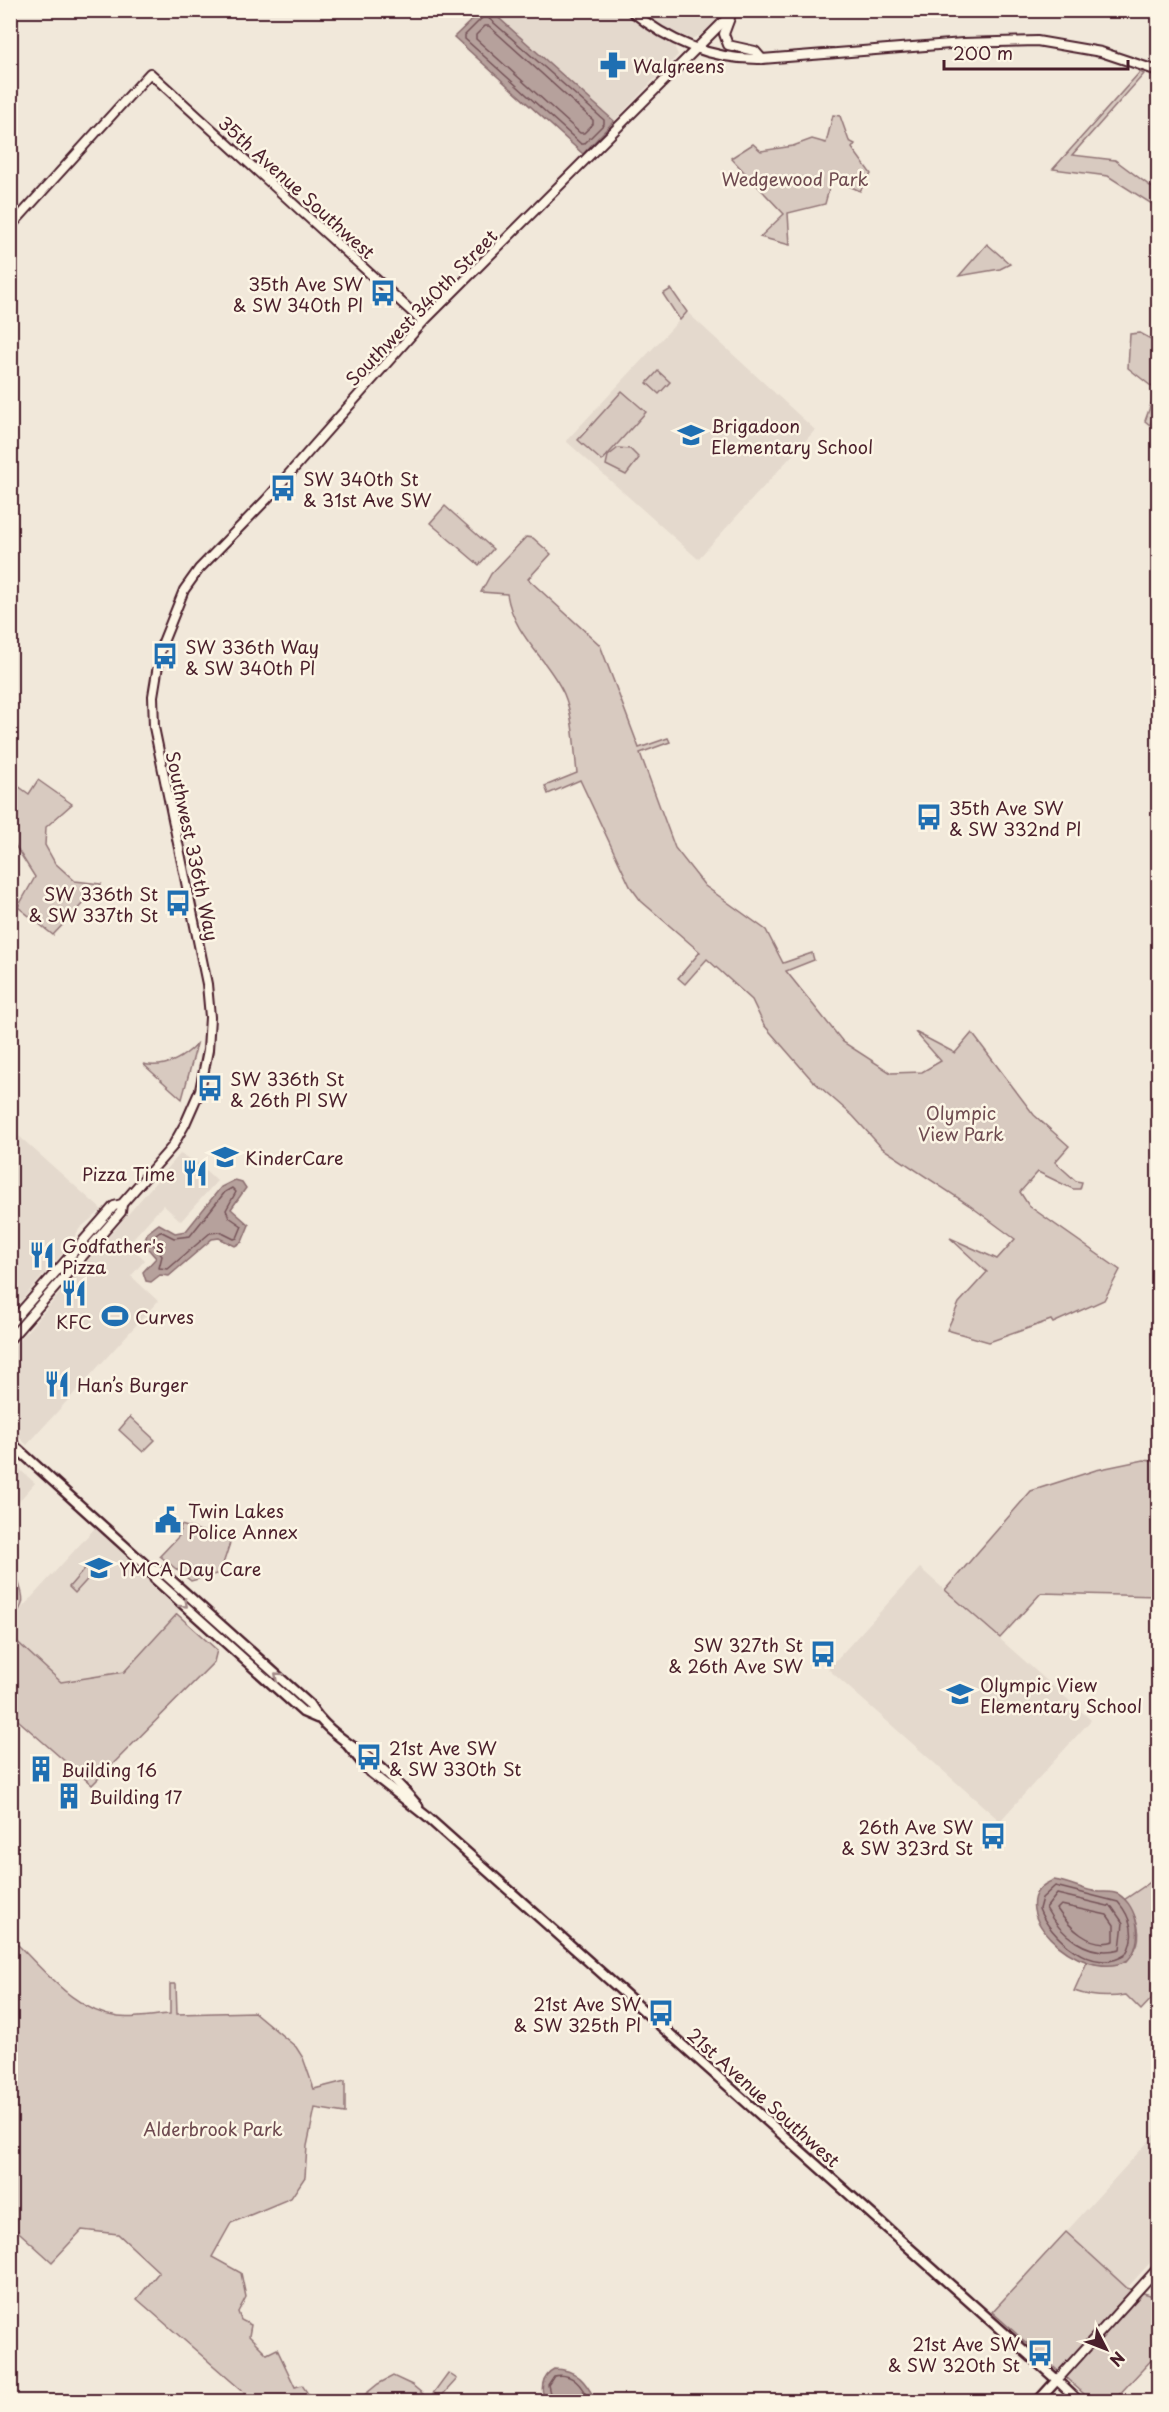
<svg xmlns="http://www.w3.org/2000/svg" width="1169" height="2412" font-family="'Playpen Sans',sans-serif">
<rect width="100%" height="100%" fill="#f1e8da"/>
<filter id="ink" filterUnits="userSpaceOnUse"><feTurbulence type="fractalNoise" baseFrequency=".0167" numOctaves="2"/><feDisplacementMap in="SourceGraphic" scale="12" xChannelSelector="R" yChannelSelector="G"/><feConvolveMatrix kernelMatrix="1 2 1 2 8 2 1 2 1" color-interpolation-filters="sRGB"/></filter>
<g filter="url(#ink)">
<g fill="#e4d9cd">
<polygon points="491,11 621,11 645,29 674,46 678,55 614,121"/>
<polygon points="641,11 725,11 701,35 691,39 664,27"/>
<polygon points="687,312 815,430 698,559 566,441"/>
<polygon points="11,1129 102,1210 80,1228 68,1247 11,1312"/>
<polygon points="180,1154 198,1163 217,1181 181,1221 163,1205 128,1244 145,1260 131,1276 158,1301 27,1445 11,1430 11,1350"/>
<polygon points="10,1461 35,1483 11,1510 10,1510"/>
<polygon points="95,1528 182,1608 124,1672 61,1682 11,1636 10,1621"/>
<polygon points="920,1568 1091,1720 1000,1821 828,1669"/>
<polygon points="1158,2131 1158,2254 1127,2288 1066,2232"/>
</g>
<g fill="#d8cac0" stroke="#917476" stroke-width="1.5">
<polygon points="1140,72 1144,74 1072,155 1115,160 1158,192 1158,208 1108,176 1053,169"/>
<polygon points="833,115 840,116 849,141 855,144 852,148 871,174 860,191 832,178 825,204 788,213 790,245 760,237 784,214 731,158 753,144 761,151 793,146 812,139 826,143"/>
<polygon points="987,244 1010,264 1000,269 959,276"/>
<polygon points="671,289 687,312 680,320 663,294"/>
<polygon points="1140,333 1158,343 1158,402 1150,425 1145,421 1156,390 1128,368 1130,334"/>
<polygon points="658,371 670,382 659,394 647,383"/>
<polygon points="622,391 646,412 602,461 578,440"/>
<polygon points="618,448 630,449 639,458 626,475 606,465 608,456"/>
<polygon points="445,506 493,549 479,565 430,523"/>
<path d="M526,537l7,1 18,16 -23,25 72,66 39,103 29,-10 2,4 -30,11 35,95 30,38 61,44 17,33 29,-10 2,7 -28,11 57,71 48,31 31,-1 19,-11 -26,-29 40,21 17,-20 62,82 35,31 -14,16 21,19 6,1 -2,7h-7l-35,-17 -18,20 9,14 91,64 -16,30 -51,23 -2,-3 -62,22 -42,-12 12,-27 28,-31 -37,-34 47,21 18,-20 -46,-34 -87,-57 -29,-32 -41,-36 -48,-55 -12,-25 -45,-41 -22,25 -7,-6 22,-26 -59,-51 -11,-15 -50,-106 -32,14 -3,-8 32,-13c-3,-25 -3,-55 -13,-79 -17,-37 -50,-57 -57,-100l-26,-2 10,-18z"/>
<polygon points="38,780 72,804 46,827 45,845 55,863 75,881 101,884 53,935 18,907 35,877 11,839 11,781 29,794"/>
<path d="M197,1044l-15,55 -39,-35c21,5 39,-5 54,-20z"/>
<polygon points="130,1417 155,1440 143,1452 119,1430"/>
<polygon points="1144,1460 1158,1462 1158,1596 1041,1593 1000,1638 945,1590 1031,1491 1096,1470"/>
<polygon points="181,1525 231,1540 220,1573 191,1581 160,1556 179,1536"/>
<polygon points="87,1566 94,1572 75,1593 69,1587"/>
<path d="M17,1578c8,21 9,26 -6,43v-35z"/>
<polygon points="177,1614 217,1650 214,1662 92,1785 11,1714 11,1636 61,1682 124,1672"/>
<path d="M1155,1879l3,5v108l-17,18 -15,-15c-18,3 -35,2 -52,-4l13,-29c49,13 67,-27 37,-62z"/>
<path d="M17,1944c29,28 58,67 101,73 17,2 35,-2 52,-3v-30h6l1,30 77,-2 42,35 7,11 11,31 31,-8v32l-30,-5 -8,38 -2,31 -14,21 -60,25 -19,34 29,16 5,24 -8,15 3,8 10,5 -2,11 18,18 10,-5 18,38 7,-2 11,16h-59l-117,-102 22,-27 -41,-38 -36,-4 -30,32 -41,-37 -1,-274z"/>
<polygon points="1066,2232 1127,2288 1150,2295 1158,2303 1158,2353 1113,2401 1092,2401 992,2312"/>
<polygon points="448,2373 457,2379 437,2401 357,2401 378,2384 393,2376 412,2385 429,2399"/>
</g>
<g fill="#b6a19c" stroke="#8b6d6f" stroke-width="1.5">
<polygon points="481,11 491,11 614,121 583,154 454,37"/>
<polygon points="235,1180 242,1182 246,1188 231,1209 249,1225 242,1242 235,1246 219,1238 212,1239 169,1276 160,1275 151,1282 146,1281 143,1272 156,1258 144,1244 147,1233 159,1224 175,1233 186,1231 221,1187"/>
<path d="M1054,1880c16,2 30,11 45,12 7,0 13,-1 19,2 21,13 26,49 10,66 -48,27 -134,-58 -74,-80z"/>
<path d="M554,2369c23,0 32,13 42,32h-48c-10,-9 -6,-26 6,-32z"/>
</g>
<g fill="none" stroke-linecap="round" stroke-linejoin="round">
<g stroke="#755358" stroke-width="1.5">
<polygon points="485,15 604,120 604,124 584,144 581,144 465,39 465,35"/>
<polygon points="485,26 489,26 593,120 593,124 584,133 580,133 476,39 476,35"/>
<polygon points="232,1188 236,1192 226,1210 229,1217 242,1226 237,1238 234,1239 220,1232 210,1233 168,1269 159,1268 162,1256 151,1241 152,1237 160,1231 174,1238 190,1236 225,1192"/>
<path d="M1055,1886l63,16c13,15 19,35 7,53 -32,21 -75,-18 -86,-46l3,-11z"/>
<path d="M1057,1894l55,13 11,16 -3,26c-32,9 -60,-14 -74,-41z"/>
<path d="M1061,1905l46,10 7,10v16c-24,8 -45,-14 -57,-32z"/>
<path d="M552,2402l-4,-17 6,-9c19,-4 28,10 36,26"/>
</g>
<g stroke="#4a1f2b" stroke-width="12">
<g id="secondary">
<path d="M630,10c39,32 83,50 132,49l201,-16 74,-2 64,11 57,19"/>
<polyline points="730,18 724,34 728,45 755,51 762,59"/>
<polyline points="10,227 150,73 423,322"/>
<polyline points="10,1324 114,1206 122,1204 172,1147 185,1124 200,1090 208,1050 210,1017 207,984 154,727 153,696 161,647 184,590 199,569 266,500 423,322 735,10"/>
<polyline points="10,1339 121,1212 122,1204"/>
<polyline points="1080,2402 1057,2380 1158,2268"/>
</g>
</g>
<g stroke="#4a1f2b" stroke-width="13">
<g id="primary">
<polyline points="10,1442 150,1569"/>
<path d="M317,1718l-14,-6 -148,-133 -5,-10 12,3 147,132c16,27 42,40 66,59 16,12 30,28 43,43"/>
<polyline points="346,1743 370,1772 426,1816 1057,2380 1037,2402"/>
</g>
</g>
<use href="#secondary" stroke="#fcf5e5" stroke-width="8"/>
<use href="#primary" stroke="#fcf5e5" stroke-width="8"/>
</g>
<defs><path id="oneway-chevron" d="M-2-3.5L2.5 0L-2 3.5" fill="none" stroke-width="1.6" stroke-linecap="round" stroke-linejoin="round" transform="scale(1.5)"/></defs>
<g stroke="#a38a88">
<use href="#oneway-chevron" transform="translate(184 1604) rotate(42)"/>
<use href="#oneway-chevron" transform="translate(278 1676) rotate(-138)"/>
</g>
</g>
<defs>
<g id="pharmacy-bare" transform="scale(2.07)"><path d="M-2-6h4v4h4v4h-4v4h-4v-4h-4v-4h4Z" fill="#1f6fb2" stroke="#fcf5e5" stroke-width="2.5" paint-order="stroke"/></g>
<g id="bus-bare" transform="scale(2.07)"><path d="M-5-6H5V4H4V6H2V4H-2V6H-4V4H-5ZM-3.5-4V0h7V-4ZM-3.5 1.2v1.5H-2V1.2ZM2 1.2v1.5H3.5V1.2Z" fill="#1f6fb2" stroke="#fcf5e5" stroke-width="2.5" paint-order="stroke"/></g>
<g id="school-bare" transform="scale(2.07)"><path d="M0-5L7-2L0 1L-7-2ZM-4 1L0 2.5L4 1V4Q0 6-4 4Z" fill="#1f6fb2" stroke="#fcf5e5" stroke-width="2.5" paint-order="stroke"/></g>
<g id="restaurant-bare" transform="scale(2.07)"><path d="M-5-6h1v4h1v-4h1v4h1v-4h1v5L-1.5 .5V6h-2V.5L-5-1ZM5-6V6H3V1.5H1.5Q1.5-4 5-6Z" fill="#1f6fb2" stroke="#fcf5e5" stroke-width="2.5" paint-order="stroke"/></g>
<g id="stadium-bare" transform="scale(2.07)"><path d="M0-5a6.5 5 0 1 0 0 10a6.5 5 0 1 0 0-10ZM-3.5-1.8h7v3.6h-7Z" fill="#1f6fb2" stroke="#fcf5e5" stroke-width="2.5" paint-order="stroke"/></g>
<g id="civic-bare" transform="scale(2.07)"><path d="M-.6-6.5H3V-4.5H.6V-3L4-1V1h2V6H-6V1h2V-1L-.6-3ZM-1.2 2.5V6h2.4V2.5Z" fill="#1f6fb2" stroke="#fcf5e5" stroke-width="2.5" paint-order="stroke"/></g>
<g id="building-bare" transform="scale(2.07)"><path d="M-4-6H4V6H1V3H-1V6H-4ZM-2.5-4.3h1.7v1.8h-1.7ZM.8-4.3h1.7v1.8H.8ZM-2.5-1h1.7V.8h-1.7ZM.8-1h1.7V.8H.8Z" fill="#1f6fb2" stroke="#fcf5e5" stroke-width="2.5" paint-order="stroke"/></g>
</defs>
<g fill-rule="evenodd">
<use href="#pharmacy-bare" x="613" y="65"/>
<use href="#bus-bare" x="383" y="293"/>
<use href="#school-bare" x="691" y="435"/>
<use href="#bus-bare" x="283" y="488"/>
<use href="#bus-bare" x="165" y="656"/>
<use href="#bus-bare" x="929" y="817"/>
<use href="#bus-bare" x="178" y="903"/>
<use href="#bus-bare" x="210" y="1088"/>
<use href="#school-bare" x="225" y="1157"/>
<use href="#restaurant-bare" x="195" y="1173"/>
<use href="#restaurant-bare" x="42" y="1255"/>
<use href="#restaurant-bare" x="74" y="1293"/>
<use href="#stadium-bare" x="115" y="1316"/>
<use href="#restaurant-bare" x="57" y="1384"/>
<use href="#civic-bare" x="168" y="1520"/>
<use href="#school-bare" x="99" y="1568"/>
<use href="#bus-bare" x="823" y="1654"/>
<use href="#school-bare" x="960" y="1694"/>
<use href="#bus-bare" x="369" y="1757"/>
<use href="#building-bare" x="41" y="1769"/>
<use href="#building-bare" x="69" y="1796"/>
<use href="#bus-bare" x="993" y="1836"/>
<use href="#bus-bare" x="661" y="2013"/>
<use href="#bus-bare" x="1040" y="2353"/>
</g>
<g text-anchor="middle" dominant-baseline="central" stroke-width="5" stroke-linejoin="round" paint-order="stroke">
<g font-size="18" fill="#4a1f2b" stroke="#fcf5e5" text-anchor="start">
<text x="633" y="65">Walgreens</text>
<text x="363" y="283" text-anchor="end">35th Ave SW<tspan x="363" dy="21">&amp; SW 340th Pl</tspan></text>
<text x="711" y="425">Brigadoon<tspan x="711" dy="21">Elementary School</tspan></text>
<text x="303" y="478">SW 340th St<tspan x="303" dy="21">&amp; 31st Ave SW</tspan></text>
<text x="185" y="646">SW 336th Way<tspan x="185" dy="21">&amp; SW 340th Pl</tspan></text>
<text x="949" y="807">35th Ave SW<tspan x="949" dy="21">&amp; SW 332nd Pl</tspan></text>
<text x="158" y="893" text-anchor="end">SW 336th St<tspan x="158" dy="21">&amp; SW 337th St</tspan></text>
<text x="230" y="1078">SW 336th St<tspan x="230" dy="21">&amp; 26th Pl SW</tspan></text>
<text x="245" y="1157">KinderCare</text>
<text x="175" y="1173" text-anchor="end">Pizza Time</text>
<text x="62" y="1245">Godfather's<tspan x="62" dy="21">Pizza</tspan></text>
<text x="135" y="1316">Curves</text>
<text x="74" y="1321" text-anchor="middle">KFC</text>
<text x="77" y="1384">Han’s Burger</text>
<text x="188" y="1510">Twin Lakes<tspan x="188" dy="21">Police Annex</tspan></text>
<text x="119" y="1568">YMCA Day Care</text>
<text x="803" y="1644" text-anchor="end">SW 327th St<tspan x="803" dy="21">&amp; 26th Ave SW</tspan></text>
<text x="980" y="1684">Olympic View<tspan x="980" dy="21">Elementary School</tspan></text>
<text x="389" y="1747">21st Ave SW<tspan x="389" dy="21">&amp; SW 330th St</tspan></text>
<text x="61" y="1769">Building 16</text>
<text x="89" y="1796">Building 17</text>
<text x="973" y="1826" text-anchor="end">26th Ave SW<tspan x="973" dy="21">&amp; SW 323rd St</tspan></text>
<text x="641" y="2003" text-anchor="end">21st Ave SW<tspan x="641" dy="21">&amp; SW 325th Pl</tspan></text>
<text x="1020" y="2343" text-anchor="end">21st Ave SW<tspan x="1020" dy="21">&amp; SW 320th St</tspan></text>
</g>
<g font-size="18" fill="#6e4a50" stroke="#fcf5e5">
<text x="795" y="178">Wedgewood Park</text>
<text x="961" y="1112">Olympic<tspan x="961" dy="21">View Park</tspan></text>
<text x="213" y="2128">Alderbrook Park</text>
</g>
<g font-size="18" fill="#4a1f2b" stroke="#fcf5e5">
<text transform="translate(297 187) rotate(42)">35th Avenue Southwest</text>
<text transform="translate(421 307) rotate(-46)">Southwest 340th Street</text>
<text transform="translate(193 846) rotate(78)">Southwest 336th Way</text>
<text transform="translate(764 2097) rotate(42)">21st Avenue Southwest</text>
</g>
</g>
<rect width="1169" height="2412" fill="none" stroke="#fcf5e5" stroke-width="36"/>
<rect x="18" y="18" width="1133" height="2376" fill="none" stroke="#4a1f2b" stroke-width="2" filter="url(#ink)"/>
<g transform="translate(1106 2349) rotate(132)" stroke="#fcf5e5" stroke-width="4.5" paint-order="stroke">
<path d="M0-4.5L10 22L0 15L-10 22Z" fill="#4a1f2b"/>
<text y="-9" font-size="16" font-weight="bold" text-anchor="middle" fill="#4a1f2b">N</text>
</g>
<path d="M944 60v9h184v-9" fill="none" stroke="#4a1f2b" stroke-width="3"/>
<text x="953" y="60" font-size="18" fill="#4a1f2b" stroke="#fcf5e5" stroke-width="4.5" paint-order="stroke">200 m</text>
</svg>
